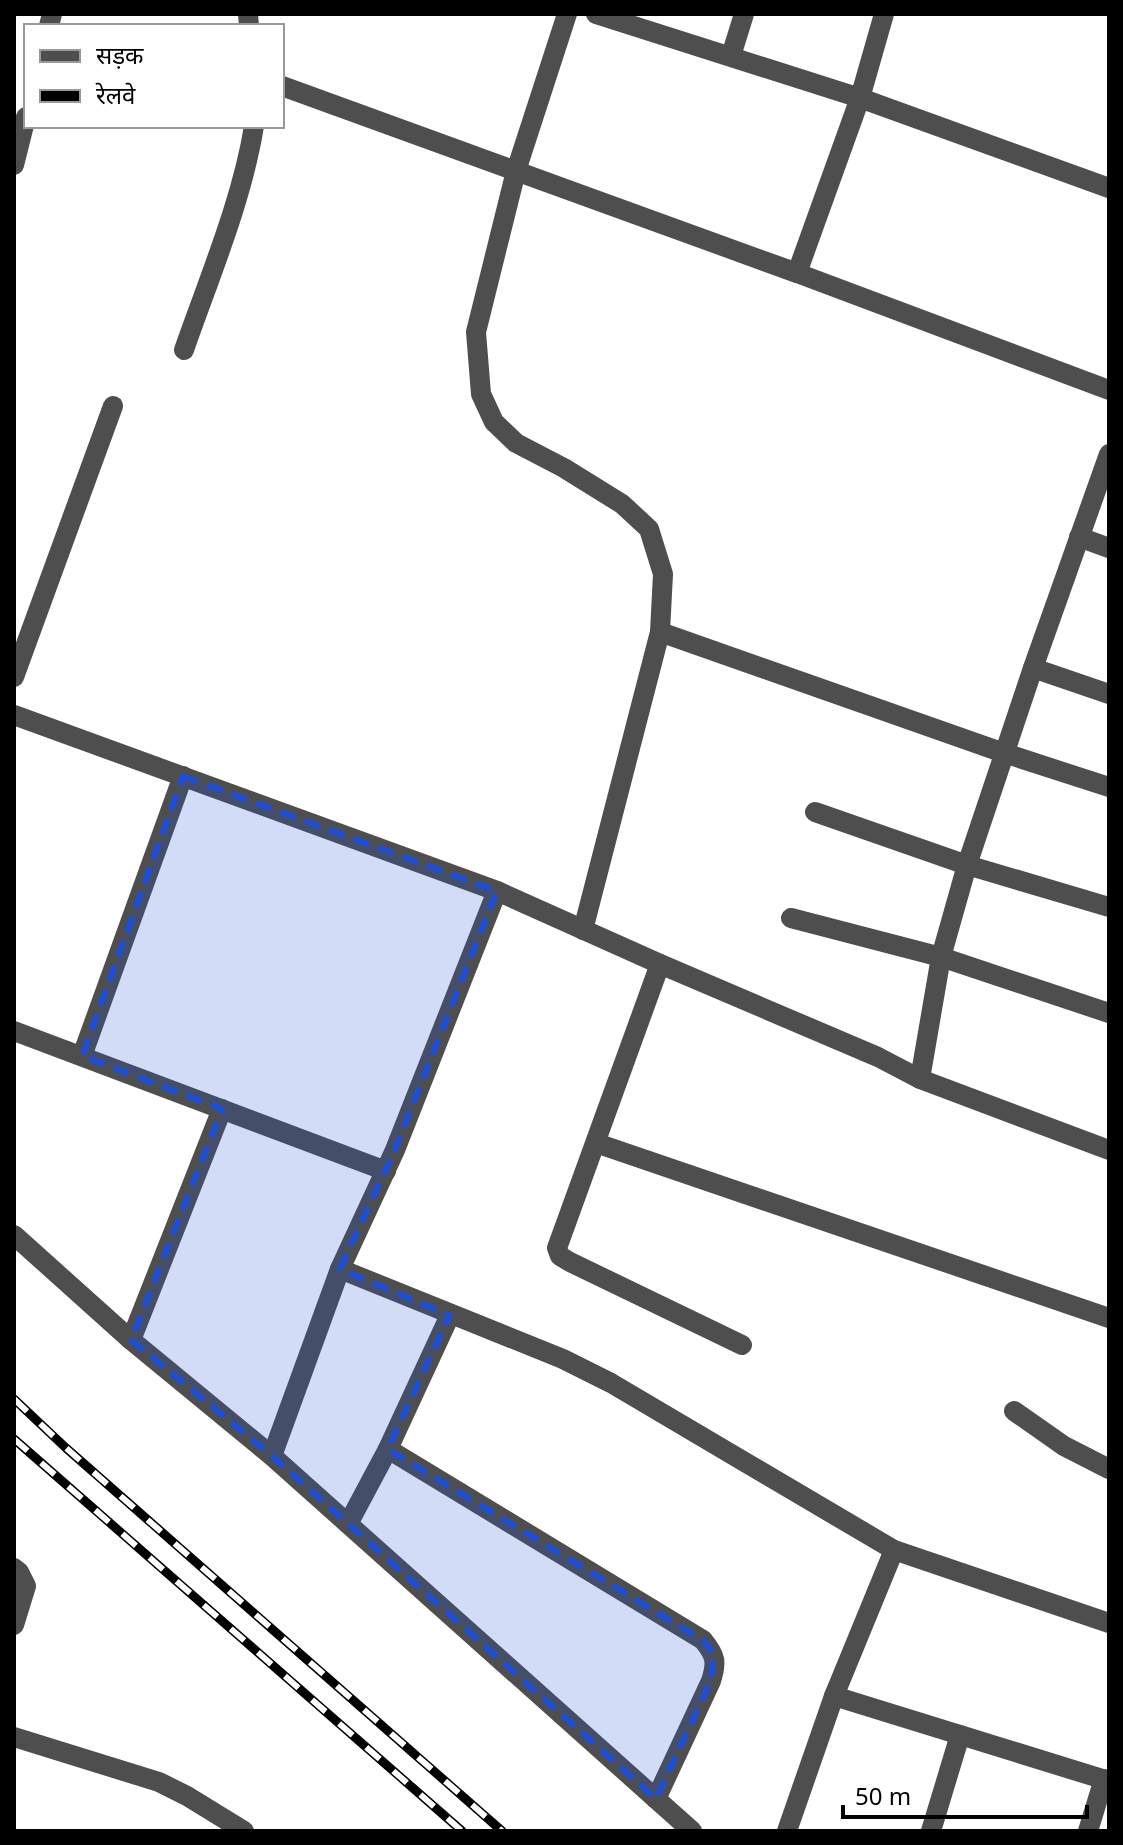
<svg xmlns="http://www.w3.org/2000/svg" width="1123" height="1845" font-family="'Noto Sans','Noto Sans Devanagari',sans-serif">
<rect width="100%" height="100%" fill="#fff"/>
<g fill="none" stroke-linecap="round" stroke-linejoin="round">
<g stroke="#4e4e4e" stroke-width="20">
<polyline points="248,14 249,26"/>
<polyline points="567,14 516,171 476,332 481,394 494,422 516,443 564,468 622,504 649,529 663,574 660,632 583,930"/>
<polyline points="596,14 860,98 1109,188"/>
<polyline points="884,14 860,98 797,273 1109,390"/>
<polyline points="49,26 52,14"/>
<polyline points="731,56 744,14"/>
<polyline points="282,86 797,273"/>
<polyline points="14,165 26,117"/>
<path d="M184,350c25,-72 58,-149 70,-224"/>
<polyline points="1079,537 1109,548"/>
<polyline points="660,632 1004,753 1109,787"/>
<polyline points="1033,668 1109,694"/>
<polyline points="14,677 113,406"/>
<polyline points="14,715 497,891 660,964 878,1057 920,1079 1109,1150"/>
<polyline points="815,812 967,865 1109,907"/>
<polyline points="791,918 941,957 1109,1013"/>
<polyline points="660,964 557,1248 560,1256 570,1262 742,1345"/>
<polyline points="14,1031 386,1171"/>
<polyline points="82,1056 183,776"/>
<polyline points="920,1079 941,957 967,865 1033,668 1109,454"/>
<polyline points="596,1143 1109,1318"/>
<polyline points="14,1235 131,1340 272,1456 692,1831"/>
<polyline points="340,1269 563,1359 611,1383 894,1550 1109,1623"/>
<path d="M450,1315l-62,134 315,191c13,16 14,22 8,41l-55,118"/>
<polyline points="131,1340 222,1109"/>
<polyline points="1014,1411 1064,1446 1109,1469"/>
<polyline points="272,1456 340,1269 395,1150 497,891"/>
<polyline points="348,1524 388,1449"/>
<polyline points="14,1568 19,1572 26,1586 14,1625"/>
<polyline points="834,1696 1109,1781"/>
<polyline points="14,1737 159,1782 187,1796 244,1831"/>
<polyline points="787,1831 834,1696 894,1550"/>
<polyline points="931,1831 960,1735"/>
<polyline points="1088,1831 1104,1779"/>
</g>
<g stroke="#000" stroke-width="9">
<g id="rail">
<polyline points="14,1399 66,1448 502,1831"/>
<polyline points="14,1439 462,1831"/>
</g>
</g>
<use href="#rail" stroke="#fff" stroke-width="6" stroke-dasharray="18" stroke-linecap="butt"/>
</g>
<path fill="#1d4ed8" fill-opacity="0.2" stroke="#1d4ed8" stroke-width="6" stroke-dasharray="16 10" stroke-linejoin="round" d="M183,776l314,115 -102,259 -55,119 110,46 -62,134 315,191 11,13 -3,28 -55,118 -384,-343 -141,-116 91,-231 -140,-53z"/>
<rect width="1123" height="1845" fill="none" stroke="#000000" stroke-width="32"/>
<rect x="24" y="24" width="260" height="104" fill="#ffffff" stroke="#999999" stroke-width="2"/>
<rect x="40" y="50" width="40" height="12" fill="#4e4e4e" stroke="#999999" stroke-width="2"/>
<text x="96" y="64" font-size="24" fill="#000000">सड़क</text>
<rect x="40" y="90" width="40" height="12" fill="#000000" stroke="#999999" stroke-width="2"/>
<text x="96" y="104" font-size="24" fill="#000000">रेलवे</text>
<path d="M843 1805v12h244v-12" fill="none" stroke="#000000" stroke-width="4"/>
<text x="855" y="1805" font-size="24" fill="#000000" stroke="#ffffff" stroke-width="6" paint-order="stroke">50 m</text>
</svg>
